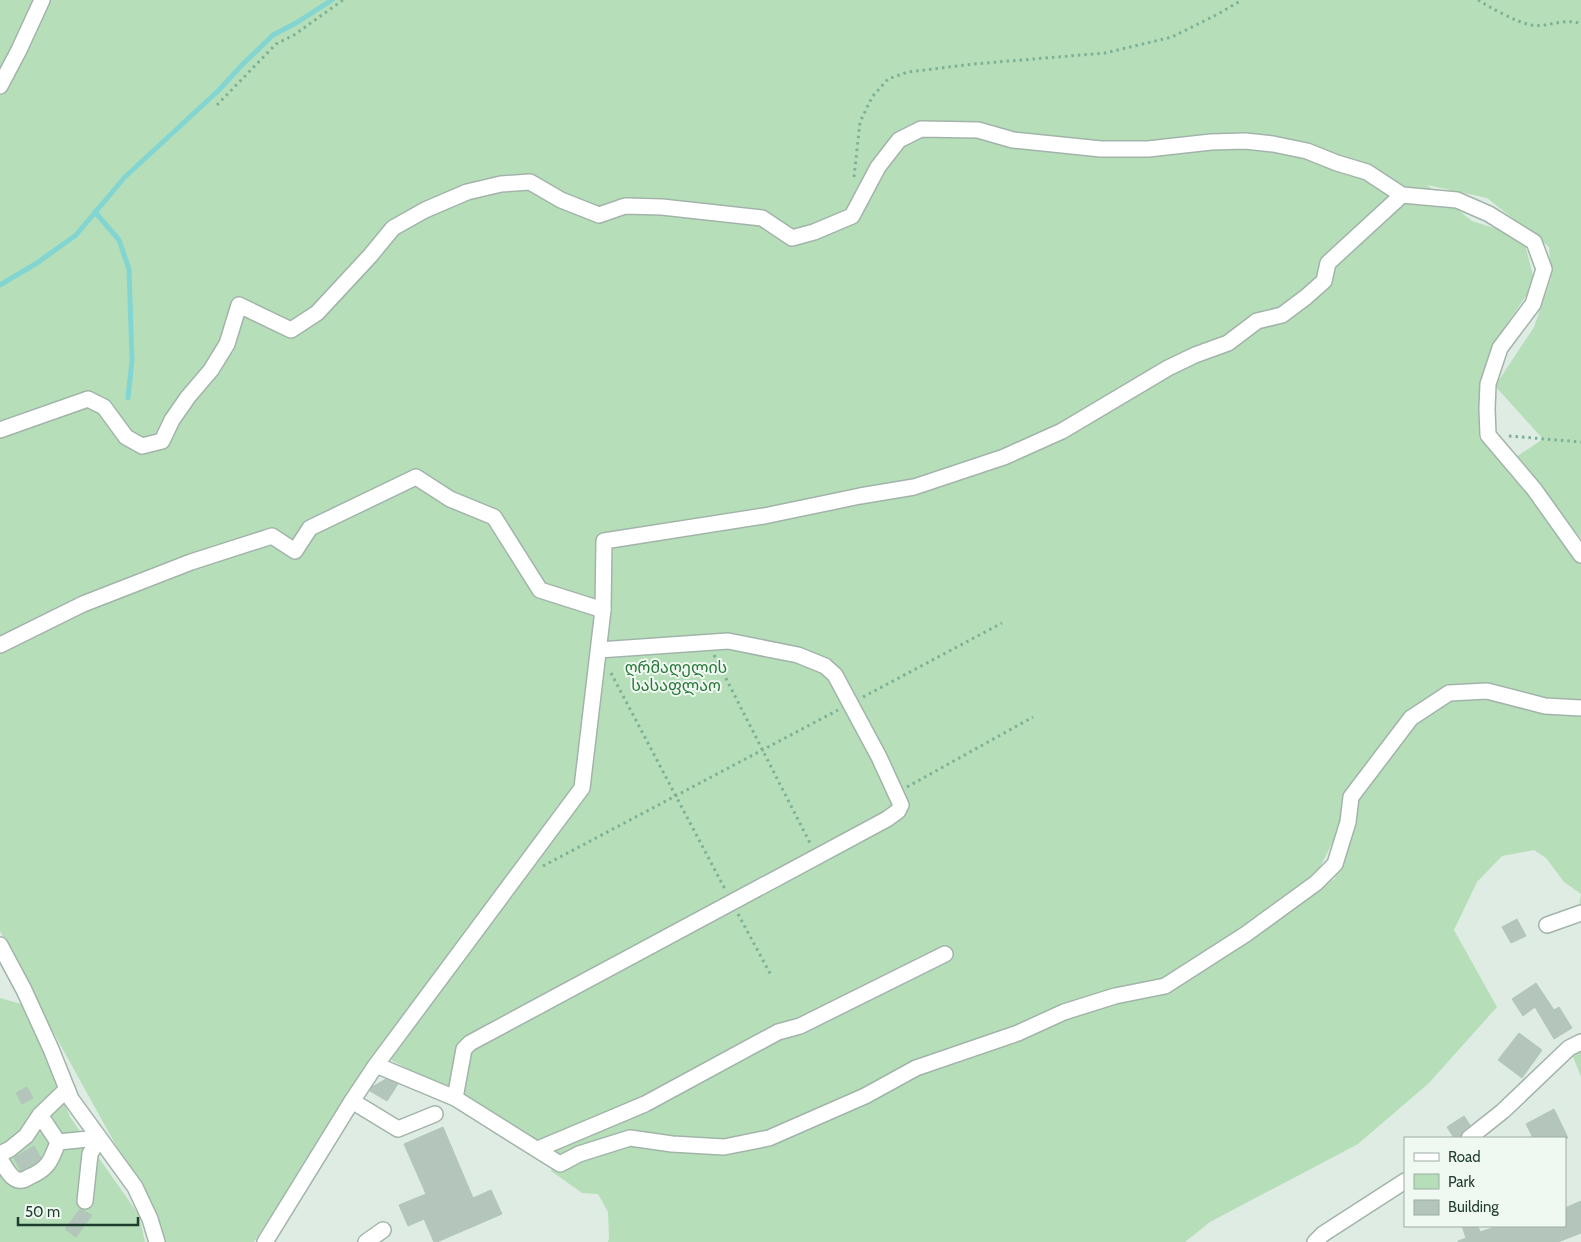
<svg xmlns="http://www.w3.org/2000/svg" width="1581" height="1242" font-family="Cabin,'Noto Sans Georgian',sans-serif">
<rect width="100%" height="100%" fill="#dfece4"/>
<g fill="#b6dfb9" fill-rule="evenodd">
<path d="M0,0h1581v538l-41,-41 41,55v358l-3,1 3,-17 -17,-12 -18,-24 -12,-8 -32,6 -25,26 -23,48 43,77 -68,76 -71,61 -148,78 -25,20h-577l1,-3 -1,-27 -10,-18 -16,-1 -31,-22 6,-10 -107,-69 -74,-40 -122,190h-90l-30,-64 -104,-188 -30,-59zM1427,185l60,13 62,49 2,31 -17,49 -39,59 48,53 -36,24 -28,-25 3,-55 13,-42 40,-58 -12,-46 -51,-16zM1363,783l-28,95 -75,56 58,-63z"/>
<polygon points="0,998 25,1005 70,1117 139,1215 145,1242 0,1242"/>
<polygon points="1581,1050 1581,1077 1572,1054"/>
</g>
<g fill="none" stroke-linecap="round" stroke-linejoin="round">
<g stroke="#83d5d2" stroke-width="5">
<polyline points="95,212 119,240 129,269 132,360 128,398"/>
<polyline points="0,285 37,263 76,235 125,177 219,90 241,66 273,35 296,23 332,0"/>
</g>
</g>
<g fill="#b4c6bc" stroke="#b1c6b9">
<polygon points="1517,919 1526,936 1511,943 1502,927"/>
<polygon points="1536,983 1554,1010 1559,1007 1572,1028 1554,1039 1535,1007 1523,1016 1512,999"/>
<polygon points="1519,1033 1542,1050 1522,1078 1498,1060"/>
<polygon points="386,1079 398,1084 387,1101 370,1091 372,1087"/>
<polygon points="27,1087 33,1098 22,1104 16,1093"/>
<polygon points="1554,1109 1568,1138 1533,1138 1526,1124"/>
<polygon points="1464,1116 1470,1125 1463,1131 1460,1138 1454,1138 1447,1127"/>
<polygon points="443,1127 473,1198 491,1190 502,1214 437,1242 434,1242 424,1219 408,1226 399,1205 426,1194 404,1144"/>
<polygon points="34,1146 41,1158 35,1163 21,1171 14,1158"/>
<polygon points="1581,1201 1581,1233 1558,1242 1458,1242 1458,1241 1466,1238 1462,1226 1478,1226 1480,1232 1498,1226 1565,1226 1565,1208"/>
<polygon points="80,1209 92,1215 76,1237 65,1229"/>
</g>
<g fill="none" stroke-linecap="round" stroke-linejoin="round">
<g stroke="#a2b4aa" stroke-width="18">
<g id="minor">
<polyline points="0,86 19,50 42,0"/>
<polyline points="0,430 88,399 104,407 126,437 142,446 162,441 172,420 188,397 211,370 227,344 239,305 291,330 317,313 370,256 393,228 425,210 467,192 501,184 530,182 561,200 599,215 625,206 662,207 762,218 792,238 814,232 852,216 878,167 899,140 921,129 978,130 1013,140 1101,149 1148,149 1211,142 1245,141 1273,144 1307,151 1337,163 1367,172 1402,195 1457,200 1489,214 1534,242 1544,269 1533,304 1500,348 1488,384 1487,409 1488,435 1534,489 1581,555"/>
<polyline points="0,645 83,604 191,562 272,536 295,551 310,528 416,477 450,499 494,517 540,590 603,610"/>
<polyline points="1547,925 1581,913"/>
<polyline points="0,945 24,990 51,1049 71,1099 135,1187 150,1219 157,1242"/>
<polyline points="376,1065 455,1098 560,1164 579,1154 630,1138 672,1144 724,1147 769,1138 865,1096 916,1068 1018,1033 1064,1012 1115,996 1165,986 1246,934 1316,883 1335,864 1348,822 1351,797 1411,718 1449,693 1487,691 1545,706 1581,708"/>
<polyline points="455,1098 464,1049 470,1043 887,819 898,811 901,805 879,757 835,675 825,666 798,655 728,641 599,650"/>
<polyline points="352,1101 398,1129 435,1114"/>
<polyline points="1469,1138 1503,1111 1569,1048 1581,1042"/>
<polyline points="58,1142 99,1138 90,1154 85,1201"/>
<polyline points="538,1149 645,1104 778,1032 800,1026 945,954"/>
<polyline points="0,1154 10,1149 26,1136 40,1115 67,1089"/>
<path d="M0,1159c4,6 10,19 18,21 3,1 8,-1 11,-3 19,-8 22,-16 29,-35l-18,-27"/>
<polyline points="265,1242 352,1101 376,1065 582,788 603,610 604,541 764,516 860,496 914,487 1004,457 1062,431 1168,368 1195,355 1228,343 1257,321 1282,315 1306,297 1324,281 1328,263 1402,195"/>
<polyline points="366,1242 383,1230"/>
<polyline points="1315,1242 1323,1234 1405,1181"/>
</g>
</g>
<g stroke="#7db197" stroke-width="3" stroke-dasharray="2.5 4" stroke-linecap="butt">
<path d="M1478,0c13,8 38,22 53,25 17,3 33,-8 50,-1"/>
<polyline points="217,105 276,44 294,35 343,0"/>
<polyline points="854,177 860,122 872,97 888,79 908,72 974,64 1105,53 1172,37 1216,15 1242,0"/>
<polyline points="1509,436 1581,442"/>
<polyline points="714,655 811,845"/>
<polyline points="611,673 726,891"/>
<polyline points="863,697 1002,623"/>
<polyline points="907,787 1033,717"/>
<polyline points="543,866 838,710"/>
<polyline points="738,914 772,977"/>
</g>
<use href="#minor" stroke="#fff" stroke-width="15"/>
</g>
<g text-anchor="middle" dominant-baseline="central" stroke-width="4" stroke-linejoin="round" paint-order="stroke">
<g font-size="16" fill="#267636" stroke="#f0f8f2">
<text x="676" y="667">ღრმაღელის<tspan x="676" dy="18">სასაფლაო</tspan></text>
</g>
</g>
<rect x="1404" y="1137" width="162" height="90" fill="#f0f8f2" stroke="#9cada4"/>
<rect x="1414" y="1153" width="25" height="8" fill="#ffffff" stroke="#9cada4"/>
<text x="1448" y="1162" font-size="15" fill="#1f3d2f">Road</text>
<rect x="1414" y="1174" width="25" height="15" fill="#b6dfb9" stroke="#9cada4"/>
<text x="1448" y="1187" font-size="15" fill="#1f3d2f">Park</text>
<rect x="1414" y="1200" width="25" height="15" fill="#b4c6bc" stroke="#9cada4"/>
<text x="1448" y="1212" font-size="15" fill="#1f3d2f">Building</text>
<path d="M18 1217v8h120v-8" fill="none" stroke="#1f3d2f" stroke-width="2.5"/>
<text x="25" y="1217" font-size="15" fill="#1f3d2f" stroke="#f0f8f2" stroke-width="4" paint-order="stroke">50 m</text>
</svg>
